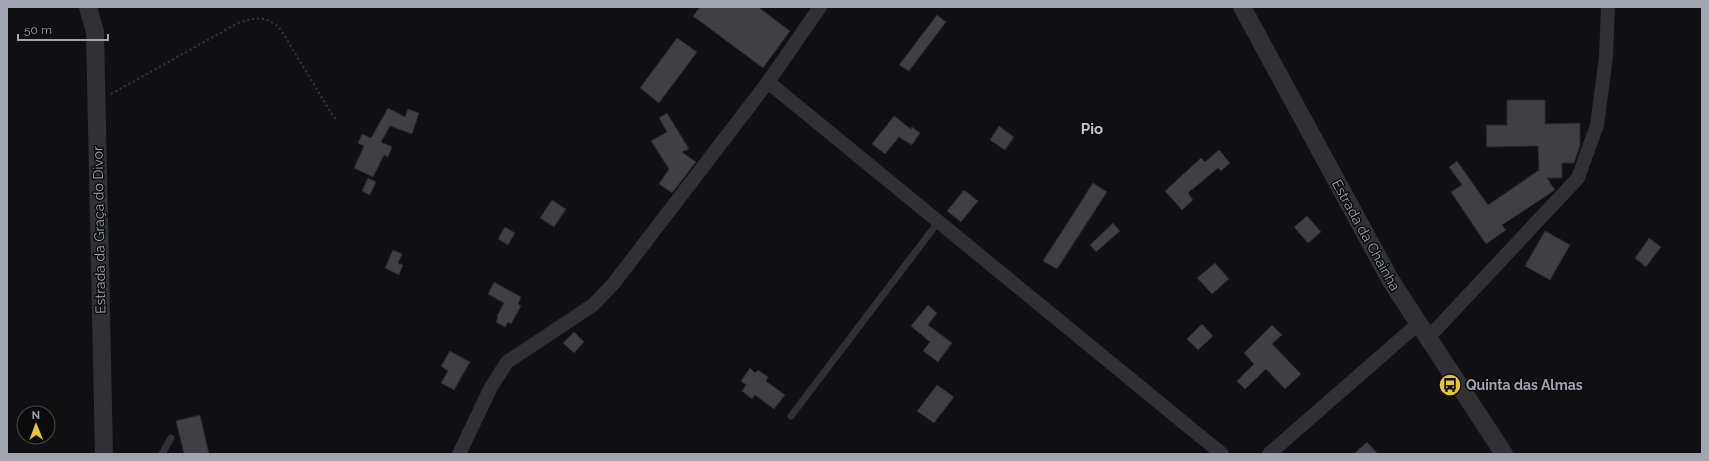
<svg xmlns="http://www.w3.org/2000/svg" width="1709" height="461" font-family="Raleway,sans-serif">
<rect width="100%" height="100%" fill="#100f11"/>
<g fill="#3f3f44" stroke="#2a2a2d">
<polygon points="700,7 758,7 790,31 763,68 693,16"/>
<polygon points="937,15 946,22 909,71 899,65"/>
<polygon points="677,38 697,52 659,103 640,88"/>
<polygon points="1507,100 1545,100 1545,124 1580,123 1580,146 1574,163 1562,163 1562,178 1547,178 1555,190 1502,225 1506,230 1486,244 1451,192 1462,185 1449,167 1457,161 1488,205 1539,170 1538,146 1487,147 1486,125 1507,125"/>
<polygon points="388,108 405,117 408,109 419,113 412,134 390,126 381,142 392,147 388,157 384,155 373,177 354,168 364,146 358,143 362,134 371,138"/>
<polygon points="667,113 689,149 682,152 696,162 672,193 659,184 669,169 651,141 667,132 659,118"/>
<polygon points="894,116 911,129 912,127 920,133 912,145 899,137 885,154 872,144"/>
<polygon points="999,126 1014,137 1005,150 990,140"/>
<polygon points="1219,150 1230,163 1221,171 1218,168 1188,193 1193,200 1182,210 1165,191 1201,158 1205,162"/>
<polygon points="368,178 376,182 370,195 362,191"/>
<polygon points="1093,183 1107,192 1057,269 1043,261"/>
<polygon points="964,190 978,201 961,222 947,211"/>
<polygon points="552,200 566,209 554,227 540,218"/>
<polygon points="1307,216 1321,232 1308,243 1294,227"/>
<polygon points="1113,223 1120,231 1096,252 1090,245"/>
<polygon points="505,227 515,233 508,245 498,239"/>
<polygon points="1545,231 1570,245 1550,280 1525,266"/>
<polygon points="1649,238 1661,247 1646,267 1635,258"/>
<polygon points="393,250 402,254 398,263 403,265 399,275 385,268"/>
<polygon points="1215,263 1229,279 1212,294 1197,278"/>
<polygon points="494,282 521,297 518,304 521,306 511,324 508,322 505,327 496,322 498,317 497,316 504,303 488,294"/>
<polygon points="928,305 937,313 928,325 952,343 938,362 923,351 930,342 911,326"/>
<polygon points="1202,324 1213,336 1198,350 1187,339"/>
<polygon points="1272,325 1282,335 1272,344 1301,374 1285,389 1266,369 1245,389 1237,381 1254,364 1244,353"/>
<polygon points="574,332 584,342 574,353 563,343"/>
<polygon points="450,351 470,362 454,390 441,383 448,371 441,366"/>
<polygon points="750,368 755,373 758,370 768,377 766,381 785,395 774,409 755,395 752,399 742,391 746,385 741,381"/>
<polygon points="937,385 954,397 934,423 917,411"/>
<polygon points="200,415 209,454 184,454 176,421"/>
<polygon points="1367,442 1378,454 1354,454"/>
</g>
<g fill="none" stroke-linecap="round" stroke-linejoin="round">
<path stroke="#37373c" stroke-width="2" stroke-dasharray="2 3" stroke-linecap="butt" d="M111,94l127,-71c18,-6 29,-8 43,7l52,86 5,5"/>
<g stroke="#313135" stroke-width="7">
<polyline points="791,416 939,221"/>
<polyline points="162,454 171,438"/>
</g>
<g stroke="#313135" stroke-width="14">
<polyline points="768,82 1222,454"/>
<polyline points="1428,338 1578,178 1597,125 1606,57 1608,7"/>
<polyline points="459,454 491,387 507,362 593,305 614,283 768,82 820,7"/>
<polyline points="1269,454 1419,323"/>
</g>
<g stroke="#313135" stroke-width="18">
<polyline points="88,7 95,32 104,454"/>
<polyline points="1242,7 1391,281 1504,454"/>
</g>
</g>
<defs>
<g id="bus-disc" transform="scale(1.15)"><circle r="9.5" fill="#e5c633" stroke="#0b0b0c"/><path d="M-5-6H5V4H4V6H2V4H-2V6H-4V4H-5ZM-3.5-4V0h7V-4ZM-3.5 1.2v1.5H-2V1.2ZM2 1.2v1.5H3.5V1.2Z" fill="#111"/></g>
</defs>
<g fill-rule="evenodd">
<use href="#bus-disc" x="1450" y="385"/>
</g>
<g text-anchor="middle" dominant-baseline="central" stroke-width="3" stroke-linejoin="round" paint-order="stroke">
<g font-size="14" fill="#a1a4b1" stroke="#0b0b0c">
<text transform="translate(99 230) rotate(-91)">Estrada da Graça do Divor</text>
<text transform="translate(1366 235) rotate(61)">Estrada da Chainha</text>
</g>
<g font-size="14" font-weight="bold" fill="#a1a4b1" stroke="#0b0b0c" text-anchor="start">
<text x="1466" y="385">Quinta das Almas</text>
</g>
<g font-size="15" font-weight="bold" fill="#c2c3cd" stroke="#0b0b0c">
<text x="1092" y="129">Pio</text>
</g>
</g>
<rect width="1709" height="461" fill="none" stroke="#a1a4b1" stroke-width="16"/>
<g transform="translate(36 425) rotate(359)"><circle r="19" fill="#0b0b0c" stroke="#47484e"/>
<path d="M0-3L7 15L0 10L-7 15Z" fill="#e5c633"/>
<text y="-6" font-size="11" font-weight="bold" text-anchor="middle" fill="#a1a4b1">N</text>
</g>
<path d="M18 34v6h90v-6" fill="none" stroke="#a1a4b1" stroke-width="2"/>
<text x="24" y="34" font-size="12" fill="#a1a4b1" stroke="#0b0b0c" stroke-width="3" paint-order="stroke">50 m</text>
</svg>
